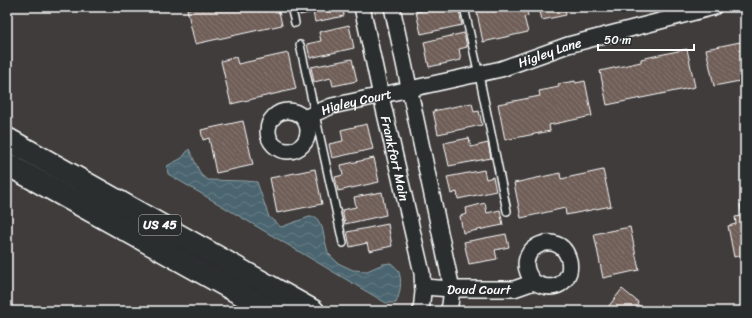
<svg xmlns="http://www.w3.org/2000/svg" width="752" height="318" font-family="Sriracha,sans-serif">
<defs>
<pattern id="water-waves" width="16" height="10" patternUnits="userSpaceOnUse"><rect width="16" height="10" fill="#4b656f"/><path d="M0 5q4-4 8 0t8 0" fill="none" stroke="#667c85"/></pattern>
<pattern id="building-back-hatch" width="6" height="6" patternUnits="userSpaceOnUse"><rect width="6" height="6" fill="#6f5e58"/><path d="M-1 5l2 2M0 0l6 6M5-1l2 2" fill="none" stroke="#857671"/></pattern>
</defs>
<rect width="100%" height="100%" fill="#3f3c3b"/>
<filter id="ink" filterUnits="userSpaceOnUse"><feTurbulence type="fractalNoise" baseFrequency=".025" numOctaves="2"/><feDisplacementMap in="SourceGraphic" scale="8" xChannelSelector="R" yChannelSelector="G"/><feConvolveMatrix kernelMatrix="1 2 1 2 8 2 1 2 1" color-interpolation-filters="sRGB"/></filter>
<g filter="url(#ink)">
<path fill="url(#water-waves)" stroke="#93a3a9" d="M189,149l12,26 7,5 38,1 11,1 12,35 12,10 28,-10h7l6,10 6,26 10,10 15,7 14,1 16,-7 8,-1c2,2 6,5 7,7 5,10 2,24 -2,33h-10l-218,-129 -1,-8 15,-8z"/>
<g fill="url(#building-back-hatch)" stroke="#fff">
<polygon points="194,7 278,7 282,25 195,44 187,9"/>
<polygon points="299,7 343,7 344,16 315,22 313,12 300,15"/>
<polygon points="438,7 447,7 449,13 459,11 462,25 421,34 416,12"/>
<polygon points="481,7 526,7 528,16 524,17 528,32 483,42 476,8"/>
<polygon points="539,7 581,7 565,10 566,15 542,20"/>
<polygon points="349,25 354,48 310,58 307,44 321,41 319,32"/>
<polygon points="464,33 467,47 459,49 461,60 429,67 424,42"/>
<polygon points="745,41 745,80 714,86 706,49"/>
<polygon points="687,49 695,87 607,105 600,71 641,62 641,59"/>
<polygon points="288,53 296,89 231,104 221,61 236,57 238,64"/>
<polygon points="352,59 357,81 333,86 331,78 314,82 311,67"/>
<polygon points="575,81 576,83 585,81 592,116 549,125 550,131 505,140 498,104 540,96 539,91 559,87 558,84"/>
<polygon points="472,103 474,112 479,111 482,125 438,134 433,111"/>
<polygon points="243,121 253,165 216,173 209,138 203,140 201,130"/>
<polygon points="367,124 373,149 332,158 329,144 343,141 341,130"/>
<polygon points="469,138 471,147 488,143 491,158 449,166 444,143"/>
<polygon points="374,158 379,182 338,191 335,177 343,175 341,165"/>
<polygon points="315,169 322,204 277,213 270,178"/>
<polygon points="484,170 486,179 493,177 496,191 458,199 457,192 451,194 447,177"/>
<polygon points="603,170 611,206 566,215 565,208 521,218 514,183 560,173 561,179"/>
<polygon points="382,192 386,215 345,224 342,210 356,207 354,197"/>
<polygon points="485,203 487,213 500,210 503,225 463,233 460,216 467,214 466,208"/>
<polygon points="745,203 745,261 743,255 734,257 728,226 736,224 735,217 742,216 740,205"/>
<polygon points="388,224 392,246 369,251 367,243 350,247 347,232"/>
<polygon points="630,227 639,270 603,278 594,234"/>
<polygon points="506,234 509,247 495,250 497,259 469,264 464,242"/>
<polygon points="622,289 638,302 637,304 646,311 605,311"/>
</g>
<g fill="none" stroke-linecap="round" stroke-linejoin="round">
<g stroke="#fff" stroke-width="10">
<g id="lane">
<polyline points="291,7 295,23"/>
<polyline points="464,7 479,75 507,211"/>
<polyline points="300,45 343,243"/>
</g>
</g>
<g stroke="#fff" stroke-width="18">
<g id="street">
<path id="s1" d="M362,7l19,89 41,177 1,19 -2,19"/>
<polyline points="392,7 452,289 450,305 448,311"/>
<circle cx="288" cy="131" r="20"/>
<path id="s2" d="M304,118l28,-12 169,-37 67,-24 146,-38"/>
<path id="s3" d="M423,287l29,2h62l20,-7c14,8 29,7 35,-10 1,-5 1,-10 -1,-15 -11,-31 -61,-6 -34,25"/>
</g>
</g>
<g stroke="#fff" stroke-width="25">
<g id="primary">
<polyline points="7,139 313,311"/>
<polyline points="7,164 272,311"/>
</g>
</g>
<use href="#lane" stroke="#2a2d2e" stroke-width="7"/>
<use href="#street" stroke="#2a2d2e" stroke-width="15"/>
<use href="#primary" stroke="#2a2d2e" stroke-width="22"/>
</g>
</g>
<g text-anchor="middle" dominant-baseline="central" stroke-width="3" stroke-linejoin="round" paint-order="stroke">
<rect fill="#2a2d2e" stroke="#bfc0c0" stroke-width="1" x="139" y="215" width="42" height="20" rx="3"/>
<g font-size="12" font-weight="bold" fill="#fff">
<text x="160" y="225">US 45</text>
</g>
<g font-size="13" fill="#fff" stroke="#2a2d2e">
<text stroke="none"><textPath href="#s2" startOffset="255">Higley Lane</textPath></text>
<text stroke="none"><textPath href="#s2" startOffset="55">Higley Court</textPath></text>
<text stroke="none"><textPath href="#s1" startOffset="155">Frankfort Main</textPath></text>
<text stroke="none"><textPath href="#s3" startOffset="56">Doud Court</textPath></text>
</g>
</g>
<rect width="752" height="318" fill="none" stroke="#2a2d2e" stroke-width="24"/>
<rect x="12" y="12" width="728" height="294" fill="none" stroke="#fff" stroke-width="1.5" filter="url(#ink)"/>
<path d="M598 44v6h96v-6" fill="none" stroke="#ffffff" stroke-width="2"/>
<text x="604" y="44" font-size="12" fill="#ffffff" stroke="#2a2d2e" stroke-width="3" paint-order="stroke">50 m</text>
</svg>
